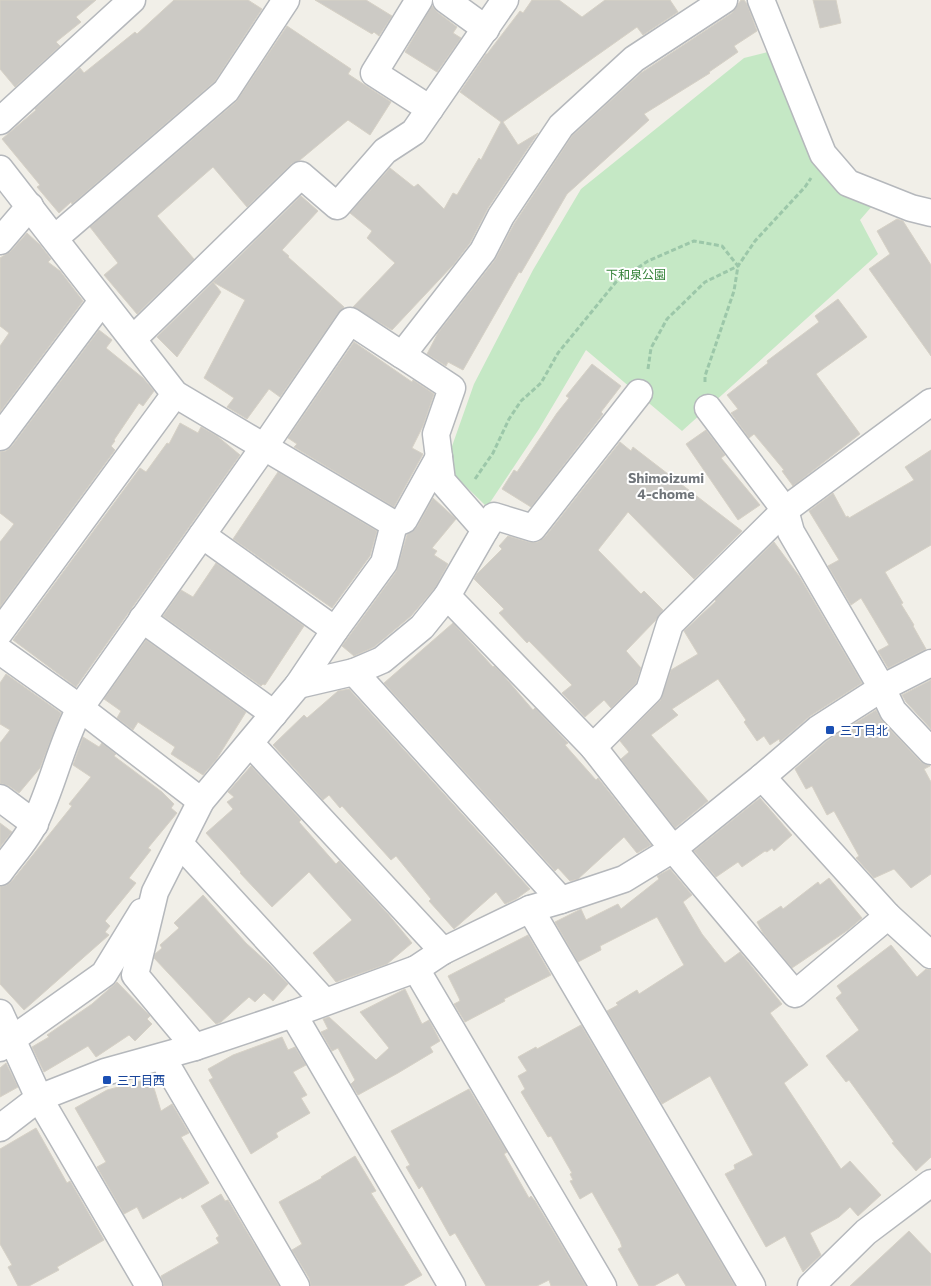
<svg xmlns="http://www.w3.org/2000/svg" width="931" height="1286" font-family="Commissioner,'Noto Sans JP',sans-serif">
<rect width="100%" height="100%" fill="#f1efe8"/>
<polygon fill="#c5e8c5" points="772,51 799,118 873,205 860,220 878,254 682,431 586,350 539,429 487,507 445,466 474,384 533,270 581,189 744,58"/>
<g fill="#cccac5" stroke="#d6d1c6">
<polygon points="0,0 96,0 76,17 81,22 56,42 60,46 15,87 0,69"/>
<polygon points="174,0 248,0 262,9 215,81 72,204 71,202 59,213 37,187 40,185 2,139 36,110 35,109 80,68 84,73 135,32 137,34"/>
<polygon points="315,0 366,0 392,16 379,36 374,32 372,34"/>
<polygon points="532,0 559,0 582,17 605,0 670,0 678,12 643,35 637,27 503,122 518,145 538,133 488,208 470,243 454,264 392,330 353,307 395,263 367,238 372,231 350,213 390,168 414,187 418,184 444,209 453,193 457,195 479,158 481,160 501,122 460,92 486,54 487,54 520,11 523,13"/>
<polygon points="741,0 744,0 747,4 757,31 734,46 738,52 709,72 710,73 644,114 649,120 567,194 521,273 519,272 463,370 448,362 446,366 427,354 438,333 495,260 514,224 572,136 641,73 732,13"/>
<polygon points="813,0 836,0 841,23 820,28"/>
<polygon points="432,6 437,12 457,27 453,33 461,38 437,72 405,52"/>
<polygon points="287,26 351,69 348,74 391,102 370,135 348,120 300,160 291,164 247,207 213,167 157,216 194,259 137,314 104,275 118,263 90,227 236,102"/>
<polygon points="301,196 318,211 282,250 289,256 288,257 344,307 338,313 280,397 269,389 247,419 227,407 234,398 204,378 245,300 213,282"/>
<polygon points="897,219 903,221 931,265 931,356 869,269 890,254 877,231"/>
<polygon points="27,233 40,245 51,259 48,262 60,271 83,301 0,412 0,346 9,333 0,326 0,258 11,251"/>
<polygon points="213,282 221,292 177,357 157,337"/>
<polygon points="838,299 867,337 816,374 860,434 793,486 782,471 784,470 754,434 749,438 731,413 738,409 727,395 768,363 767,361 819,322 815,316"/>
<polygon points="99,330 112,340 106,348 143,378 154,391 143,406 139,403 114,440 115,441 111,446 115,450 0,607 0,542 14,524 0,513 0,452 6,451 12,446"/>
<polygon points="354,342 412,382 413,380 434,394 423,426 412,448 423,454 394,507 294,447 297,444 288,438"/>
<polygon points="592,364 621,386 601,412 603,414 531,507 502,489 514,470 517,472 557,413 569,398 566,396"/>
<polygon points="180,423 198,433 201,427 217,436 240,455 76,687 13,640 140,468 146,472 167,443 169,444"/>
<polygon points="706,430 725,455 721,458 760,505 738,520 686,444"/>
<polygon points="620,442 631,451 633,447 742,531 694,579 628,512 598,550 641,594 644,591 663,610 655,621 626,651 641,668 636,683 611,708 604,700 585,717 562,693 572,685 529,641 527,643 499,613 504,609 474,579 477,574 502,549 499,546 508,536 529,542 538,542 545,537"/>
<polygon points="931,450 931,545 885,572 903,603 901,604 914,625 913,626 926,649 888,668 878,651 889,645 861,598 851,605 828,566 839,560 809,511 833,493 846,517 848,516 849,518 914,480 905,467"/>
<polygon points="278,472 377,531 370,556 332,608 233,539"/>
<polygon points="433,498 456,519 432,548 437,551 434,555 448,564 435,588 411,616 374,647 354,656 342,646 396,572 407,535 417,527"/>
<polygon points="774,542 799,576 862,683 810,716 780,742 779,739 770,745 764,736 757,741 744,722 746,720 718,679 672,709 678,715 651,735 708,801 675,828 621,759 629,752 620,741 660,701 671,670 698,654 684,631 716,601 715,600"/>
<polygon points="216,563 304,626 265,685 263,684 261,686 163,616 181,590 193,597"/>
<polygon points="453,623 493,667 494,666 503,675 533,710 535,708 568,743 565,745 596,780 598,778 651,845 637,853 624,837 578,879 570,881 558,868 555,871 384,683"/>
<polygon points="146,640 246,712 216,760 203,775 171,754 175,747 138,722 133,730 117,718 121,711 104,699"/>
<polygon points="6,674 61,713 40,768 19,793 9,786 0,783 0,743 10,730 0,724 0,683"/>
<polygon points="931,680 931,729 906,702 902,695"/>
<polygon points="349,689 530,889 516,899 505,904 496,892 454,929 429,901 431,899 396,856 391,860 342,806 340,808 329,795 323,800 273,745 304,715 307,718 338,691"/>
<polygon points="876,710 882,721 920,761 930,766 924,769 931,782 931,874 911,888 894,869 874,878 856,858 859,856 834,811 827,815 812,786 806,789 795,769 827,741"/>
<polygon points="83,737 99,747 102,743 116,754 114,756 162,792 174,804 171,808 177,813 148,848 151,850 129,878 136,883 105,921 110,926 105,932 109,935 24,1010 0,984 0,887 7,885 12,881 72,806 69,804 91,777 73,765"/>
<polygon points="251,766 301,820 299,822 336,864 339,861 388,914 412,943 387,964 336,982 313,953 352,920 309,872 272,907 240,873 241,872 206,833 233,809 227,802 234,797 228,792"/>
<polygon points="760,798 792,835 774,851 772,848 767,852 765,851 742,867 738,862 716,877 694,851"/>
<polygon points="0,823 12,832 0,847"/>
<polygon points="670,869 692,895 683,902 702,934 725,963 740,952 782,1004 770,1013 808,1065 784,1083 841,1169 850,1161 881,1195 858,1216 850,1207 839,1217 810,1233 821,1255 803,1272 785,1236 766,1247 725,1174 735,1169 734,1165 753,1155 710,1076 662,1104 607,1011 618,1005 616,1003 637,990 639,994 684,965 657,917 600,946 601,950 578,962 555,922 581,909 586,920 618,904 621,909 659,879 657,876"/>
<polygon points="829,878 862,918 848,930 792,968 763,933 757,922 781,906 783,909 818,882 820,885"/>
<polygon points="203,895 246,943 268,963 288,984 273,1001 264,993 255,1002 249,997 221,1022 216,1024 154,958 155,954 162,948 160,945 179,928 174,923"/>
<polygon points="528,935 551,975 504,999 505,1001 465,1022 454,1004 460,1001 459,998 448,976"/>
<polygon points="891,945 917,977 926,969 931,970 931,1157 916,1171 892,1143 894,1142 849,1080 846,1082 826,1056 859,1030 836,998 842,993 837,986"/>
<polygon points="117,982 146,1012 150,1016 147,1019 152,1024 135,1041 129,1035 96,1057 88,1046 44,1072 32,1047 49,1037 47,1035 92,1004"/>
<polygon points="405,989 422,1024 429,1020 440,1041 430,1047 433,1052 398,1073 358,1095 351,1084 355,1080 338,1048 332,1051 321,1032 328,1029 323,1019 329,1017 376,1060 389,1048 360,1012"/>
<polygon points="581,1025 719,1259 735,1286 686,1286 678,1273 654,1286 639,1286 618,1249 622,1247 620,1241 592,1192 580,1199 570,1181 573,1180 570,1174 572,1173 551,1136 548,1137 521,1092 525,1089 518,1076 527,1071 518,1057 536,1047 537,1049"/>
<polygon points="282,1037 288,1050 295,1047 306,1065 293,1072 307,1095 301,1098 310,1113 276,1133 278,1137 251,1154 209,1080 213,1078 208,1069 233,1055"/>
<polygon points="6,1063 18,1087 0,1097 0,1068"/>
<polygon points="156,1077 158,1081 153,1085 161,1111 172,1104 189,1133 181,1137 209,1183 182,1199 181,1197 143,1219 137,1207 124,1214 97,1167 106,1162 75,1108 107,1090"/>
<polygon points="469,1089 507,1152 504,1154 529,1198 531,1196 535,1201 586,1286 551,1286 549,1280 537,1286 486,1286 455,1233 450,1236 422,1186 419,1189 406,1167 410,1165 391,1131"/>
<polygon points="36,1128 67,1183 70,1181 104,1240 57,1267 59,1270 29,1286 18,1286 8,1267 12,1265 0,1244 0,1149"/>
<polygon points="355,1156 376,1191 371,1193 422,1275 403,1286 311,1286 309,1278 292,1250 302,1244 279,1202 322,1178 321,1177"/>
<polygon points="221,1194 225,1201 228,1200 279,1286 164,1286 161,1276 219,1243 216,1238 219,1236 201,1206"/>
<polygon points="909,1231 931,1254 931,1286 850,1286"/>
</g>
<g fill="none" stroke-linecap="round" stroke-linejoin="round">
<g stroke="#b5b8bc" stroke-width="29">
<g id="street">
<polyline points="419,0 374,73 430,109"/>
<polyline points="446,0 486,29"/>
<polyline points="761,0 823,154 848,183 911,208 931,213"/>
<polyline points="0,121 132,0"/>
<polyline points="0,169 175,394 394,524 384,563 335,630 298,685 201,801 155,892 135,975 195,1047"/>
<polyline points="55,238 226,91 286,0"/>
<polyline points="0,241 30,206"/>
<polyline points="133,339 301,175 337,206 385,151 414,132 505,0"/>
<polyline points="402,355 452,388 436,434 442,481 485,530 447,596"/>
<polyline points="708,408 785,510 791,532 882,688 893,711 931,751"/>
<polyline points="0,437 102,301"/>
<polyline points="394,524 404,520 439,457"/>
<polyline points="485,530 494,516 533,528 639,393"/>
<polyline points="202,535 335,630"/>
<polyline points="142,619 274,714"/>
<polyline points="0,632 175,394"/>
<polyline points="0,651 80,708 201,801"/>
<polyline points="354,672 561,900"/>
<polyline points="298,685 354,672 382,660 422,627 447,596 593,747 673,849 795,994 888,916"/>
<polyline points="250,743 443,951"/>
<polyline points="593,747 649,691 670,624 785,510 931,402"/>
<polyline points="762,777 888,916 931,955"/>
<polyline points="0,798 35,824"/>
<polyline points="180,844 324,1001"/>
<path d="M0,872c11,-16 27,-32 35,-50 18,-37 26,-78 45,-114l184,-261 86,-126 52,34 81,-104 18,-35 60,-90 73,-67 90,-59"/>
<polyline points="530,909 752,1286"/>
<polyline points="416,969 603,1286"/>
<polyline points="0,1013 39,1098 149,1286"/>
<polyline points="293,1014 452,1286"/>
<polyline points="0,1048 104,974 142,912"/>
<polyline points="162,1057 296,1286"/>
<polyline points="0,1128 39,1098 105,1072 195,1047 293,1014 416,969 443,951 530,909 561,900 624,879 673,849 762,777 818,729 882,688 931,663"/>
<polyline points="811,1286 866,1232 931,1183"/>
</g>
</g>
<g stroke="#9cc7a9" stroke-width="3" stroke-dasharray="5 2.5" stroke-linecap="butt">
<polyline points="648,369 651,348 667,319 705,282 738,266 755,241 805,187 811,178"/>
<polyline points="475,479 493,453 509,419 521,401 541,383 558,353 616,282 648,261 694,241 722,246 738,266 734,291 705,376 705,383"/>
</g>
<use href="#street" stroke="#fff" stroke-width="26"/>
</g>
<g fill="#1a4fb4" stroke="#fff" stroke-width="2">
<rect x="825" y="725" width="10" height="10" rx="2.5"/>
<rect x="102" y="1075" width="10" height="10" rx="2.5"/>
</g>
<g text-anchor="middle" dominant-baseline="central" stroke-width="4" stroke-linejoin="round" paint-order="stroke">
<g font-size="12" fill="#348238" stroke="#fff">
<text x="636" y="274">下和泉公園</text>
</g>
<g font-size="12" fill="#164399" stroke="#fff" text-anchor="start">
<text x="840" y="730">三丁目北</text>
<text x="117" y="1080">三丁目西</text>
</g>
<g font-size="14" font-weight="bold" fill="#70757a" stroke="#fff">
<text x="666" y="477">Shimoizumi<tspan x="666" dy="16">4-chome</tspan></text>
</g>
</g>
</svg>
